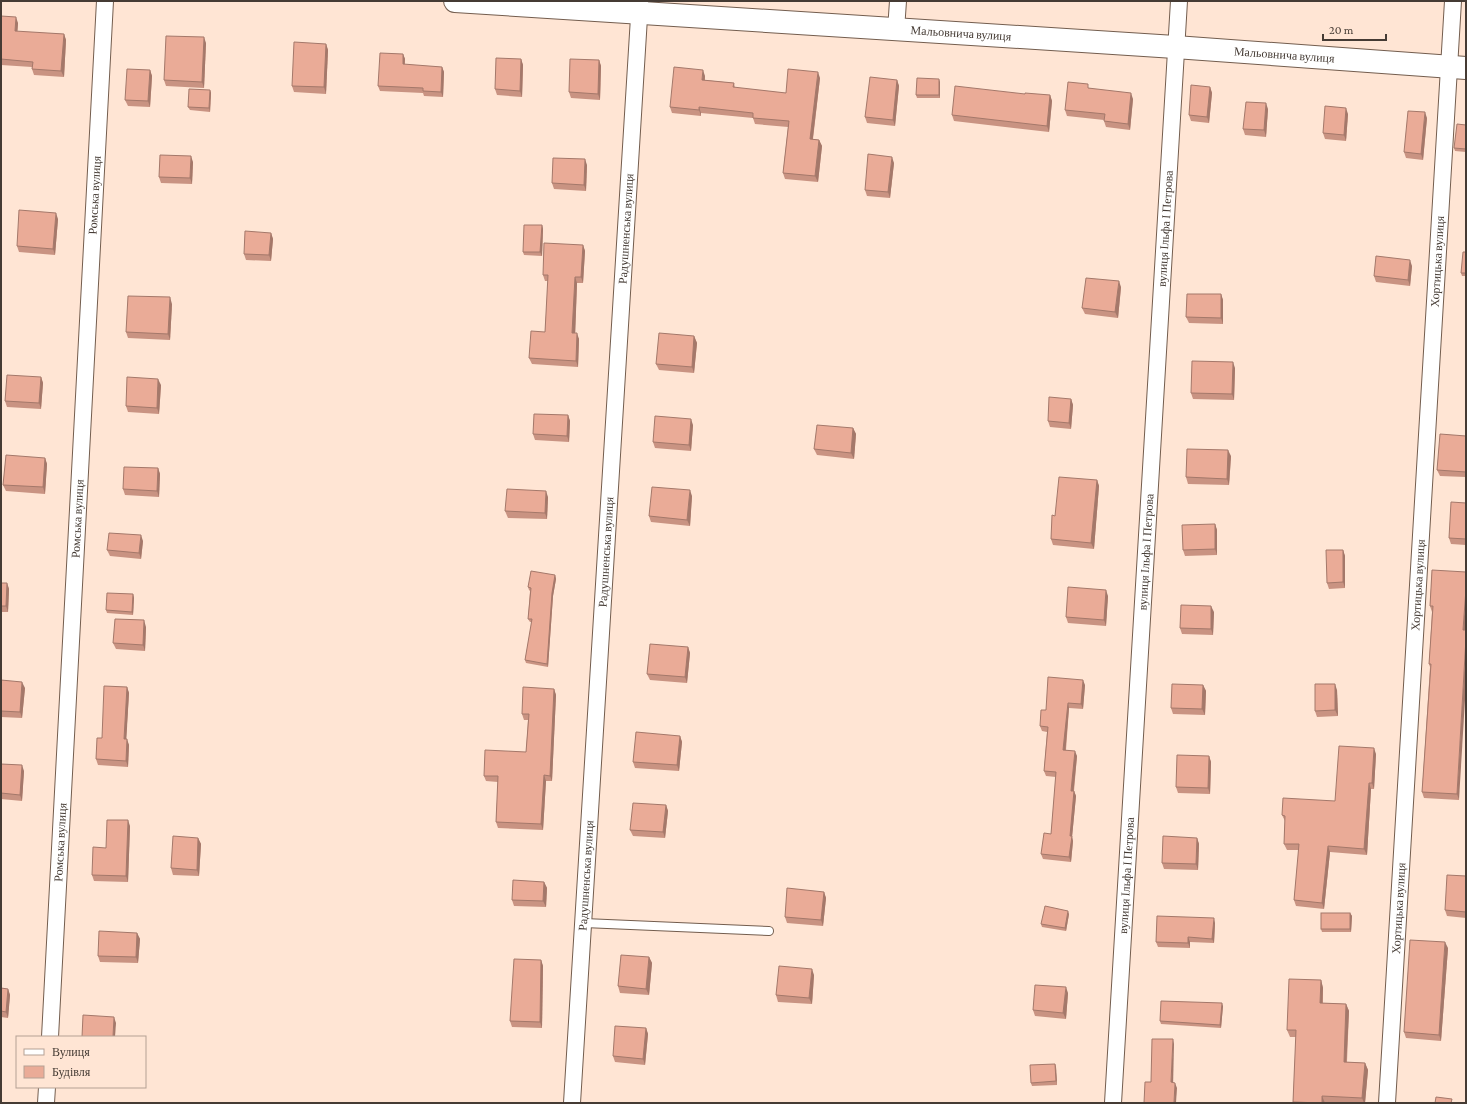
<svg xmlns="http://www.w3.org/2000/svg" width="1467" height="1104" font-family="'Crimson Pro',serif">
<rect width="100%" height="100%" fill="#ffe5d4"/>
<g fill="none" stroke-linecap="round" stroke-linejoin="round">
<g stroke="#735d4e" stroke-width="10">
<polyline id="lane" points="584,923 769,931"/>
</g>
<g stroke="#735d4e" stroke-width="18">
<g id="street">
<polyline points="896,30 898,1"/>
<path id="s1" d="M50,1037l55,-1036"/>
<polyline points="46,1103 47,1087"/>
<path id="s2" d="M572,1103l68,-1102"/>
<path id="s3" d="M1113,1103l66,-1102"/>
<path id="s4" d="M1387,1103l66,-1102"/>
</g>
</g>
<g stroke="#735d4e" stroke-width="24">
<g id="secondary">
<path id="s5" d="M455,1l720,46 291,21"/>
</g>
</g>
<use href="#lane" stroke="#fff" stroke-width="8"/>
<use href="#street" stroke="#fff" stroke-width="16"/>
<use href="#secondary" stroke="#fff" stroke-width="22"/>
</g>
<g fill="#c99382">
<polygon points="1,16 18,23 17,32 64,34 66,40 64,77 34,75 32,69 32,67 1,65"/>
<polygon points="206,43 204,88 166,86 164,80"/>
<polygon points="326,44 328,50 326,94 294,92 292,86"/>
<polygon points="403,54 405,59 405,65 442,67 444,72 443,97 424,96 423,93 380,91 378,86"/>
<polygon points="521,59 523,65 522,97 497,95 495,89"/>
<polygon points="599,60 601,66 600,100 571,98 569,92"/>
<polygon points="150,70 152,76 150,107 128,106 125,100"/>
<polygon points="705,76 705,80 734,83 735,88 786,93 820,78 813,139 819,140 822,146 818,182 785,179 783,173 788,127 755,124 753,118 701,113 701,116 672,113 670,107"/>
<polygon points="897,80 899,86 895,126 867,123 865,117"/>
<polygon points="940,82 940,98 917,98 916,95"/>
<polygon points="1210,87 1212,93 1209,123 1191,121 1189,115"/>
<polygon points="1089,88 1133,99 1130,130 1106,127 1104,121 1104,120 1067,116 1065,110"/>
<polygon points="210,90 211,93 210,112 190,110 188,107"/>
<polygon points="1025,94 1050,95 1052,101 1049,132 954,121 952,115"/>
<polygon points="1268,109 1266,137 1245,135 1243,129"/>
<polygon points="1348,114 1346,141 1325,139 1323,133"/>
<polygon points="1427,118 1423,160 1406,158 1404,152"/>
<polygon points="1466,125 1466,152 1455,151 1454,148"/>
<polygon points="193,162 192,184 161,183 159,177"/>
<polygon points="894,163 890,198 867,196 865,190"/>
<polygon points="587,165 586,191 554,189 552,183"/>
<polygon points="58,219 55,255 19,252 17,246"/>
<polygon points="542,225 543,229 542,256 524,255 523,252"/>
<polygon points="271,233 273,239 271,261 246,260 244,254"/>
<polygon points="583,245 585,251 583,283 577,283 575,333 579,339 578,367 532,364 529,358 545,332 548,281 545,281 543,275"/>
<polygon points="1466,252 1466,276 1462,276 1461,273"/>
<polygon points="1412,266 1410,286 1376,282 1374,276"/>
<polygon points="1121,287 1118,318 1085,314 1082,308"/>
<polygon points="1221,294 1223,300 1223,324 1189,323 1186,317"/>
<polygon points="172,304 170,340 128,338 126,332"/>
<polygon points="694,336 697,343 694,373 659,370 656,364"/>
<polygon points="1235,368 1234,400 1193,399 1191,393"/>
<polygon points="41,377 43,383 41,409 7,407 5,401"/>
<polygon points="161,385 159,414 128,412 126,406"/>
<polygon points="1071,399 1073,405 1071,429 1050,427 1048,421"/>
<polygon points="568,415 570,421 569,442 535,440 533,434"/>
<polygon points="693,425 691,451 655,448 653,442"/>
<polygon points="853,428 856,434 854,459 817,455 814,449"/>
<polygon points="1466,436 1466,477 1440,476 1437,470"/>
<polygon points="1231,456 1229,485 1188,484 1186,477"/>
<polygon points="45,458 47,464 45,494 6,491 3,485"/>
<polygon points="158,468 160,474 159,497 125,495 123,489"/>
<polygon points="1097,480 1099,486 1094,549 1053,545 1051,539 1055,516"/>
<polygon points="692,496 690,526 651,522 649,516"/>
<polygon points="548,497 547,519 508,518 505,511"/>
<polygon points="1466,503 1466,545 1451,544 1449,538"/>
<polygon points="1215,524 1217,530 1217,555 1185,556 1183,550"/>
<polygon points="143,541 141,559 110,556 107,550"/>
<polygon points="1343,550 1345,556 1345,588 1329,589 1327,583"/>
<polygon points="1432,570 1459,800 1424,798 1422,792 1430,667 1429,664 1432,612 1430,606"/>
<polygon points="555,575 556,579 553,596 548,667 526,663 525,660 532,622 530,622 528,619 530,591 529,590 528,587"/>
<polygon points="1,583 7,583 9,589 8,612 1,612"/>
<polygon points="133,594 134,598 133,615 107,613 106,610"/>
<polygon points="1108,596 1106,626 1068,623 1066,617"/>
<polygon points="1214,612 1213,635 1182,634 1180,628"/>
<polygon points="146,627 145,651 116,649 113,643"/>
<polygon points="688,647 690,653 687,683 650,680 647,674"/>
<polygon points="1,680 25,688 22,718 1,717"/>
<polygon points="1085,685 1083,709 1069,708 1066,750 1077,756 1074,791 1076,796 1072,837 1073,841 1071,862 1043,859 1041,854 1051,834 1056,777 1046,776 1044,771 1047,732 1042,731 1040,726 1046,710"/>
<polygon points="1203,685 1206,691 1205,715 1173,714 1171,708"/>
<polygon points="127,687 129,693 126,739 129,745 128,767 98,765 96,759 102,738"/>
<polygon points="554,689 556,695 552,781 546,781 543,830 498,828 496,822 498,782 486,781 484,776 526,752 528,720 524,720 522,714"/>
<polygon points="1337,690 1338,716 1317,717 1315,711"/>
<polygon points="680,736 682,742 679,771 635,768 633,762"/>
<polygon points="1376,754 1374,789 1371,789 1367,855 1330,852 1324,909 1296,906 1294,900 1299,850 1287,850 1284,844 1285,821 1282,815 1335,801"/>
<polygon points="1209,756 1211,762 1210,794 1178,793 1176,787"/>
<polygon points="1,764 24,771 22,801 1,799"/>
<polygon points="666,805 668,811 665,838 633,836 630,830"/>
<polygon points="130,826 128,882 94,881 92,875 106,848"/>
<polygon points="198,838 201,844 199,876 173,875 171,868"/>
<polygon points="1197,838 1199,844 1198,870 1164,869 1162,863"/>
<polygon points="1466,876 1466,918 1447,916 1445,910"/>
<polygon points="544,882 547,888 546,907 514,906 512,900"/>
<polygon points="824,892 826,898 823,926 787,923 785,917"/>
<polygon points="1350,913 1352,916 1351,932 1322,932 1321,929"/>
<polygon points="1069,914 1066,931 1042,927 1041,924"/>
<polygon points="1215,923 1214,943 1190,942 1190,948 1158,947 1156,942"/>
<polygon points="137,933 140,939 138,963 100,962 98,956"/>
<polygon points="1448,948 1441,1041 1406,1038 1404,1032"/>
<polygon points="649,957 652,963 649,995 620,993 618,986"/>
<polygon points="541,960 543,966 542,1028 512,1027 510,1021"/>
<polygon points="814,975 812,1004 778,1002 776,995"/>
<polygon points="1321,980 1323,988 1323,1003 1346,1004 1349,1011 1347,1062 1365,1063 1368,1070 1365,1103 1294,1103 1293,1102 1296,1037 1290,1037 1287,1030"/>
<polygon points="1,988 8,989 10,995 8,1018 1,1017"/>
<polygon points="1068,993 1066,1019 1035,1016 1033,1010"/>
<polygon points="1223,1006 1221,1028 1161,1024 1160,1021"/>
<polygon points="646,1028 648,1034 645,1065 615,1062 613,1056"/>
<polygon points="1055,1064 1056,1067 1057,1085 1032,1086 1031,1083"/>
</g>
<g fill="#a4786a">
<polygon points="16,17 18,23 17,38 15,31"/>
<polygon points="64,34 66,40 64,77 61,71"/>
<polygon points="204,37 206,43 204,88 202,82"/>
<polygon points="326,44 328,50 326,94 324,87"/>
<polygon points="403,54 405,59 404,69 403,64"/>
<polygon points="521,59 523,65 522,97 520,91"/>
<polygon points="599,60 601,66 600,100 598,94"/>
<polygon points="442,67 444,72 443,97 441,92"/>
<polygon points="150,70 152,76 150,107 148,101"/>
<polygon points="703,70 705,76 704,86 702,80"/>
<polygon points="818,72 820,78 812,145 810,139"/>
<polygon points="939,79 940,82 940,98 939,95"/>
<polygon points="897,80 899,86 895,126 893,120"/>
<polygon points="1210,87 1212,93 1209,123 1207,117"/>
<polygon points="210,90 211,93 210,112 209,108"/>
<polygon points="1131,93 1133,99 1130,130 1128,124"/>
<polygon points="1050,95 1052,101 1049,132 1047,126"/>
<polygon points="1266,103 1268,109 1266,137 1264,130"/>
<polygon points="699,107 701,113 701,116 699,110"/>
<polygon points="1346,108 1348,114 1346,141 1344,135"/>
<polygon points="1425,112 1427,118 1423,160 1421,154"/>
<polygon points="819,140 822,146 818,182 815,176"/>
<polygon points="191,156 193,162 192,184 190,178"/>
<polygon points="892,157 894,163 890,198 888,192"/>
<polygon points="585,159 587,165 586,191 584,185"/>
<polygon points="56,213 58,219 55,255 53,249"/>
<polygon points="542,225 543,229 542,256 540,252"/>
<polygon points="271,233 273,239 271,261 269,255"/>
<polygon points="583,245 585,251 583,283 581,277"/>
<polygon points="1410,260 1412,266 1410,286 1408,280"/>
<polygon points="575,277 577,283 575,339 572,333"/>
<polygon points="1119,281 1121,287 1118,318 1115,312"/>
<polygon points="1221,294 1223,300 1223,324 1221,318"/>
<polygon points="170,297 172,304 170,340 168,334"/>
<polygon points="577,333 579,339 578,367 576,361"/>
<polygon points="694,336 697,343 694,373 692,367"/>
<polygon points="1233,362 1235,368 1234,400 1232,394"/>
<polygon points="41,377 43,383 41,409 39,403"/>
<polygon points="158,379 161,385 159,414 157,408"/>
<polygon points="1071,399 1073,405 1071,429 1069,423"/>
<polygon points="568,415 570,421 569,442 567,436"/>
<polygon points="691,419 693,425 691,451 689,445"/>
<polygon points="853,428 856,434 854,459 851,453"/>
<polygon points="1228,450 1231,456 1229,485 1227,479"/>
<polygon points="45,458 47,464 45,494 43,487"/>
<polygon points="158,468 160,474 159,497 157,491"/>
<polygon points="1097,480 1099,486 1094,549 1091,543"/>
<polygon points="690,490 692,496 690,526 687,520"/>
<polygon points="546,491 548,497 547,519 545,513"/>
<polygon points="1215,524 1217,530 1217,555 1215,549"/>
<polygon points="141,535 143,541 141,559 139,553"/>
<polygon points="1343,550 1345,556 1345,588 1343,582"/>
<polygon points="555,575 556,579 553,596 548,667 547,664 552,593"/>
<polygon points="7,583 9,589 8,612 6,606"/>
<polygon points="1466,589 1466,631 1463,630"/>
<polygon points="1106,590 1108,596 1106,626 1104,620"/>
<polygon points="133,594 134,598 133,615 132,612"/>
<polygon points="1211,606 1214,612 1213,635 1211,629"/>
<polygon points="144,620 146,627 145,651 143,645"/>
<polygon points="1466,638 1466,683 1459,800 1457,794"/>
<polygon points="688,647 690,653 687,683 685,677"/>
<polygon points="1083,680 1085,685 1083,709 1081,704"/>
<polygon points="22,682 25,688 22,718 20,712"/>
<polygon points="1335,684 1337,690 1338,716 1335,710"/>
<polygon points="1203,685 1206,691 1205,715 1202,709"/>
<polygon points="127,687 129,693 126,745 124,739"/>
<polygon points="554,689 556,695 552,781 550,776"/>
<polygon points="1068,703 1069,708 1065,755 1063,750"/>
<polygon points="680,736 682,742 679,771 677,765"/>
<polygon points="127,739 129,745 128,767 126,761"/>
<polygon points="1374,748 1376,754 1374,789 1372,783"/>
<polygon points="1075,751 1077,756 1073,796 1071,791"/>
<polygon points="1209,756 1211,762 1210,794 1208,788"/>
<polygon points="22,765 24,771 22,801 20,795"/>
<polygon points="544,775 546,781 543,830 541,824"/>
<polygon points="1369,783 1371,789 1367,855 1364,849"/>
<polygon points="1074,791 1076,796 1072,837 1073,841 1071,862 1069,857 1070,836"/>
<polygon points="666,805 668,811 665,838 663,832"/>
<polygon points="128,820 130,826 128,882 126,876"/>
<polygon points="198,838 201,844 199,876 197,870"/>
<polygon points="1197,838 1199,844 1198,870 1196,864"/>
<polygon points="1328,846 1330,852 1324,909 1322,903"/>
<polygon points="544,882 547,888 546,907 543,901"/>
<polygon points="824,892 826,898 823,926 821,920"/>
<polygon points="1068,911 1069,914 1066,931 1065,928"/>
<polygon points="1350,913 1352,916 1351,932 1350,929"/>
<polygon points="1214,918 1215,923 1214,943 1212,939"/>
<polygon points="137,933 140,939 138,963 136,957"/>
<polygon points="1188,937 1190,942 1190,948 1188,943"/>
<polygon points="1445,942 1448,948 1441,1041 1439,1035"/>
<polygon points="649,957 652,963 649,995 646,989"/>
<polygon points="541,960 543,966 542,1028 540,1022"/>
<polygon points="812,969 814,975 812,1004 809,998"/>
<polygon points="1321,980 1323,988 1322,1010 1320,1003"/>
<polygon points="1066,987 1068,993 1066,1019 1063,1013"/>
<polygon points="8,989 10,995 8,1018 6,1012"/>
<polygon points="1222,1003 1223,1006 1221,1028 1220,1025"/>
<polygon points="1346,1004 1349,1011 1346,1069 1344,1062"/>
<polygon points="114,1017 116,1023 115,1037 113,1037"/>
<polygon points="646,1028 648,1034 645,1065 643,1059"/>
<polygon points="1173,1039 1174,1044 1173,1088 1171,1082"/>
<polygon points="1365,1063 1368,1070 1365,1103 1364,1103 1362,1098"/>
<polygon points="1055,1064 1056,1067 1057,1085 1056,1081"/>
<polygon points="1175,1083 1177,1088 1176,1103 1174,1103"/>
<polygon points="1322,1096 1325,1103 1322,1103"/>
</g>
<g fill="#eaab97" stroke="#a4786a">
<polygon points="1,16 16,17 15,31 64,34 61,71 32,69 33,62 1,59"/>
<polygon points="166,36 204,37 202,82 164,80"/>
<polygon points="294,42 326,44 324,87 292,86"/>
<polygon points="380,53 403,54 403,64 442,67 441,92 423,91 423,88 378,86"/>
<polygon points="496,58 521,59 520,91 495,89"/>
<polygon points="570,59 599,60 598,94 569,92"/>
<polygon points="674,67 703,70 702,80 734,83 733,87 786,93 788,69 818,72 810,139 819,140 815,176 783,173 789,121 753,118 753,113 699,107 699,110 670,107"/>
<polygon points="127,69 150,70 148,101 125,100"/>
<polygon points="870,77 897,80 893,120 865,117"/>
<polygon points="917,78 939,79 939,95 916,95"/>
<polygon points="1068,82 1088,84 1088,88 1131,93 1128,124 1104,121 1105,114 1065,110"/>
<polygon points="1191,85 1210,87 1207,117 1189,115"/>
<polygon points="955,86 1025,94 1025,93 1050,95 1047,126 952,115"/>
<polygon points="189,89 210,90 209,108 188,107"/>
<polygon points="1246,102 1266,103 1264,130 1243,129"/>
<polygon points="1325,106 1346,108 1344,135 1323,133"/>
<polygon points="1408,111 1425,112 1421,154 1404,152"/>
<polygon points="1457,124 1466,125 1466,149 1454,148"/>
<polygon points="868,154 892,157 888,192 865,190"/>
<polygon points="160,155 191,156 190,178 159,177"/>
<polygon points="553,158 585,159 584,185 552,183"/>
<polygon points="19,210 56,213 53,249 17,246"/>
<polygon points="524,225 542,225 540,252 523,252"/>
<polygon points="245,231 271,233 269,255 244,254"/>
<polygon points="544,243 583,245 581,277 575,277 572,333 577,333 576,361 529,358 531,331 545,332 548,275 543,275"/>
<polygon points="1463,252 1466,252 1466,273 1461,273"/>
<polygon points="1376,256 1410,260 1408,280 1374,276"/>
<polygon points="1086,278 1119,281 1115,312 1082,308"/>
<polygon points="1187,294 1221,294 1221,318 1186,317"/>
<polygon points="128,296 170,297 168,334 126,332"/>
<polygon points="659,333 694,336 692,367 656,364"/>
<polygon points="1192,361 1233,362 1232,394 1191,393"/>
<polygon points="7,375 41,377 39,403 5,401"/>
<polygon points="127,377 158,379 157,408 126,406"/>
<polygon points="1049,397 1071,399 1069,423 1048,421"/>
<polygon points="534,414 568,415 567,436 533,434"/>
<polygon points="655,416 691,419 689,445 653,442"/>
<polygon points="817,425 853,428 851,453 814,449"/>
<polygon points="1440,434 1466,436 1466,472 1437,470"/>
<polygon points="1187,449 1228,450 1227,479 1186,477"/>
<polygon points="6,455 45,458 43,487 3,485"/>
<polygon points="124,467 158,468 157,491 123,489"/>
<polygon points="1059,477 1097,480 1091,543 1051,539 1052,515 1055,516"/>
<polygon points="652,487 690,490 687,520 649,516"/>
<polygon points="507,489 546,491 545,513 505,511"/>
<polygon points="1451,502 1466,503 1466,539 1449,538"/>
<polygon points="1215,524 1215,549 1183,550 1182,525"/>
<polygon points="109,533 141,535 139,553 107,550"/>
<polygon points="1326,550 1343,550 1343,582 1327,583"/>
<polygon points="1432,570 1466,572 1466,589 1463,630 1466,630 1466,638 1457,794 1422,792 1431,664 1429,664 1433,606 1430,606"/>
<polygon points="531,571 555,575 552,593 547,664 525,660 532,619 528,619 531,588 528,587"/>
<polygon points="1,583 7,583 6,606 1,606"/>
<polygon points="1068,587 1106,590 1104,620 1066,617"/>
<polygon points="107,593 133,594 132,612 106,610"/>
<polygon points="1181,605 1211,606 1211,629 1180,628"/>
<polygon points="115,619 144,620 143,645 113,643"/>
<polygon points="650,644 688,647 685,677 647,674"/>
<polygon points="1048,677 1083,680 1081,704 1068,703 1063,750 1075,751 1071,791 1074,791 1070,836 1072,836 1069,857 1041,854 1044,833 1051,834 1056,772 1044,771 1048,727 1040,726 1041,710 1046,710"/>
<polygon points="1,680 22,682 20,712 1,711"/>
<polygon points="1172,684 1203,685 1202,709 1171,708"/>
<polygon points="1315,684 1335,684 1335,710 1315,711"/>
<polygon points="104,686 127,687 124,739 127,739 126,761 96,759 97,738 102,738"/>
<polygon points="523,687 554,689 550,776 544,775 541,824 496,822 498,776 484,776 485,750 526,752 529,714 522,714"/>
<polygon points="636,732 680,736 677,765 633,762"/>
<polygon points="1339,746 1374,748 1372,783 1369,783 1364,849 1328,846 1322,903 1294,900 1299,844 1284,844 1285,816 1282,815 1283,798 1335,801"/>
<polygon points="1177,755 1209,756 1208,788 1176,787"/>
<polygon points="1,764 22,765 20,795 1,793"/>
<polygon points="633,803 666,805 663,832 630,830"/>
<polygon points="107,820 128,820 126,876 92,875 93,847 106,848"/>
<polygon points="173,836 198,838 197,870 171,868"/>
<polygon points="1163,836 1197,838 1196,864 1162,863"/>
<polygon points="1447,875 1466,876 1466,912 1445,910"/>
<polygon points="513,880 544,882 543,901 512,900"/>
<polygon points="787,888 824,892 821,920 785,917"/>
<polygon points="1045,906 1068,911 1065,928 1041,924"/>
<rect x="1321" y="913" width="29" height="16"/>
<polygon points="1157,916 1214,918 1212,939 1188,937 1188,943 1156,942"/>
<polygon points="99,931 137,933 136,957 98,956"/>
<polygon points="1410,940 1445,942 1439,1035 1404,1032"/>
<polygon points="621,955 649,957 646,989 618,986"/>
<polygon points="514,959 541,960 540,1022 510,1021"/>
<polygon points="779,966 812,969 809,998 776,995"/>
<polygon points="1289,979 1321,980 1320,1003 1346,1004 1344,1062 1365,1063 1362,1098 1322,1096 1322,1103 1293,1102 1296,1030 1287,1030"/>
<polygon points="1035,985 1066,987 1063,1013 1033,1010"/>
<polygon points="1,988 8,989 6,1012 1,1011"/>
<polygon points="1161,1001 1222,1003 1220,1025 1160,1021"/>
<polygon points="83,1015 114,1017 113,1037 82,1037"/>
<polygon points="615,1026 646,1028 643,1059 613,1056"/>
<polygon points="1152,1039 1173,1039 1171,1082 1175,1083 1174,1103 1144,1103 1145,1082 1151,1082"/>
<polygon points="1055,1064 1056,1081 1031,1083 1030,1065"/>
<polygon points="1436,1097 1452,1099 1451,1103 1435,1103"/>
</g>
<g text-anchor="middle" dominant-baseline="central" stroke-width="3" stroke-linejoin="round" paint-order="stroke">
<g font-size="12" fill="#453b34" stroke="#ffe5d4">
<text stroke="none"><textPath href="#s5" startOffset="507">Мальовнича вулиця</textPath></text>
<text stroke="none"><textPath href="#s5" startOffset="831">Мальовнича вулиця</textPath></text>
<text stroke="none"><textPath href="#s1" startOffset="843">Ромська вулиця</textPath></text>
<text stroke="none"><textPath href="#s2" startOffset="876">Радушненська вулиця</textPath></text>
<text stroke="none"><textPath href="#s3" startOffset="876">вулиця Ільфа І Петрова</textPath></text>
<text stroke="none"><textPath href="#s4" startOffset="843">Хортицька вулиця</textPath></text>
<text stroke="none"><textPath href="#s1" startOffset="519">Ромська вулиця</textPath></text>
<text stroke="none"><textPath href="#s2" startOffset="552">Радушненська вулиця</textPath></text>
<text stroke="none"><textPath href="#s3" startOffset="552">вулиця Ільфа І Петрова</textPath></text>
<text stroke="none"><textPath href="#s4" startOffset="519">Хортицька вулиця</textPath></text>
<text stroke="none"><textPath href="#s1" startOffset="195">Ромська вулиця</textPath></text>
<text stroke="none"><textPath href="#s2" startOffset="228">Радушненська вулиця</textPath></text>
<text stroke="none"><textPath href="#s3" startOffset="228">вулиця Ільфа І Петрова</textPath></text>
<text stroke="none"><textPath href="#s4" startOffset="195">Хортицька вулиця</textPath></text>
</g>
</g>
<rect width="1467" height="1104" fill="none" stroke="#453b34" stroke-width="4"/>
<rect x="16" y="1036" width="130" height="52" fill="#ffe5d4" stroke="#b5a194"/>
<rect x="24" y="1049" width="20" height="6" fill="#ffffff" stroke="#b5a194"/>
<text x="52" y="1056" font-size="12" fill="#453b34">Вулиця</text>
<rect x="24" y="1066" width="20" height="12" fill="#eaab97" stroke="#b5a194"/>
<text x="52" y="1076" font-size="12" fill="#453b34">Будівля</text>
<path d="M1323 34v6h63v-6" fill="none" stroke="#453b34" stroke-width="2"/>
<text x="1329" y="34" font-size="12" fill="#453b34" stroke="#ffe5d4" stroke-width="3" paint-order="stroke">20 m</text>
</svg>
